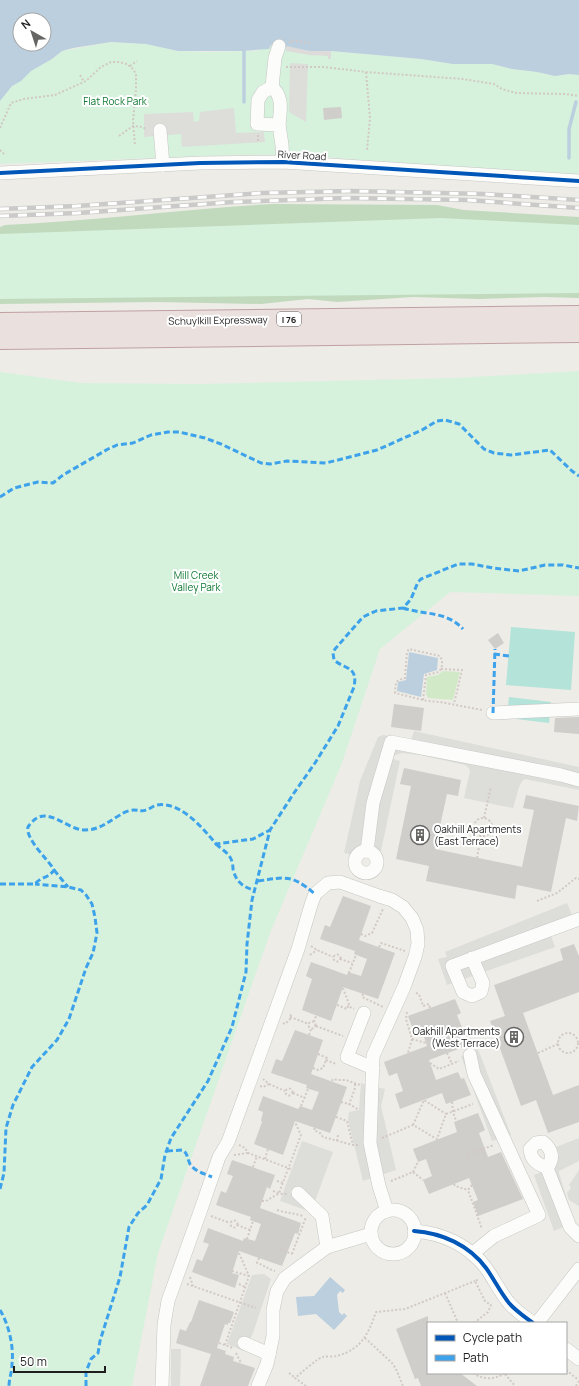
<svg xmlns="http://www.w3.org/2000/svg" width="579" height="1386" font-family="Manrope,sans-serif">
<rect width="100%" height="100%" fill="#edece7"/>
<polygon fill="#d2e9c7" points="443,671 460,672 453,700 428,698 426,694 427,677 438,675"/>
<path fill="#c1dabd" d="M272,204l165,1 27,5 115,7v81l-34,-1 -66,2 -66,-2 -76,5 -29,-3 -47,5 -104,-2 -157,2v-77l5,-2c89,-4 178,-16 267,-21z"/>
<g fill="#d6f2dd">
<polygon points="111,42 146,44 178,51 206,52 256,51 271,45 309,51 331,51 421,59 453,64 492,64 512,69 537,72 555,76 569,74 579,75 579,174 518,172 310,156 236,155 0,164 0,75 31,71 52,59 62,51"/>
<polygon points="441,218 579,225 579,293 0,299 0,234"/>
<polygon points="579,371 579,596 450,592 380,649 342,763 270,933 158,1253 132,1386 0,1386 0,372 81,383 200,384 455,378"/>
</g>
<g fill="#b4e3da">
<polygon points="511,627 575,632 571,690 506,685"/>
<polygon points="509,697 551,702 549,723 507,718"/>
</g>
<g fill="#ddddda">
<polygon points="290,63 308,64 306,122 289,112"/>
<polygon points="234,108 236,133 264,132 265,142 182,147 181,134 144,137 144,114 193,112 194,122 199,121 200,112"/>
<polygon points="414,731 579,767 579,790 525,779 522,781 519,787 513,808 464,798 470,771 469,768 465,765 420,755 401,753 395,755 393,759 400,761 381,851 372,848 354,855 344,853 360,781 378,737 383,735 411,740"/>
<polygon points="567,903 577,927 551,936 555,947 447,985 438,959 447,957 445,952"/>
<polygon points="478,1049 511,1135 492,1141 461,1056"/>
<polygon points="361,1083 385,1089 381,1106 396,1170 363,1181 348,1120 349,1112 359,1110"/>
<polygon points="579,1138 579,1161 559,1171 559,1173 574,1222 554,1231 534,1175 542,1172 559,1155 556,1147"/>
<polygon points="302,1141 333,1152 311,1212 280,1201"/>
<polygon points="579,1170 579,1206 569,1200 567,1193 571,1188 569,1185"/>
<polygon points="264,1274 271,1279 253,1333 244,1351 227,1344 252,1275"/>
<polygon points="171,1349 181,1349 180,1386 171,1386"/>
</g>
<g fill="#bccfdf" fill-rule="evenodd">
<path d="M0,0h579v75l-10,-1 -14,2 -18,-4 -25,-3 -20,-5h-39l-32,-5 -90,-8h-22l-38,-6 -2,4 -27,2h-64l-32,-7 -35,-2 -38,6 -11,3 -10,8 -21,12 -10,10 -9,5 -12,15zM20,20h24v24h-24z"/>
<polygon points="409,652 438,658 437,670 424,674 421,697 397,691 398,682 406,680"/>
<polygon points="330,1277 345,1290 343,1293 340,1291 337,1295 339,1312 342,1315 344,1313 347,1316 334,1330 316,1314 298,1316 296,1297 314,1296"/>
</g>
<polygon fill="#dddcda" points="287,46 309,51 331,51 331,59 328,59 328,56 309,55 286,51"/>
<g fill="none" stroke-linecap="round" stroke-linejoin="round">
<g stroke="#bccfdf" stroke-width="3.5">
<polyline points="244,102 244,47"/>
<polyline points="569,158 569,129 576,102"/>
</g>
</g>
<g fill="#cfceca">
<polygon points="341,107 342,118 324,120 323,108"/>
<polygon points="498,633 504,643 495,649 488,640"/>
<polygon points="394,704 424,708 421,731 391,727"/>
<polygon points="579,717 579,734 554,732 555,718"/>
<polygon points="404,768 461,780 458,796 447,794 435,849 522,867 534,810 523,808 526,795 579,806 577,821 566,818 551,892 517,885 515,899 426,881 429,866 396,859 411,786 400,784"/>
<polygon points="343,896 371,906 359,940 395,953 378,999 343,987 331,1021 302,1010 312,979 306,976 311,962 347,975 348,972 361,976 367,959 354,954 355,951 320,939 325,925 330,927"/>
<polygon points="574,944 579,956 579,992 523,1013 553,1095 579,1085 579,1122 548,1133 536,1100 521,1106 490,1021 505,1016 494,985 563,960 560,949"/>
<polygon points="455,999 461,1013 457,1015 469,1045 429,1060 436,1080 458,1072 461,1079 464,1078 471,1095 446,1104 442,1093 400,1109 395,1094 403,1091 397,1073 389,1076 384,1062 427,1046 420,1025 412,1027 408,1016"/>
<polygon points="295,1030 323,1040 311,1074 347,1087 330,1133 295,1121 283,1155 254,1144 262,1122 261,1121 263,1112 258,1110 263,1096 298,1109 300,1106 312,1110 319,1092 306,1088 307,1085 271,1073 276,1059 282,1061"/>
<polygon points="478,1113 485,1130 479,1133 488,1157 501,1152 523,1199 478,1216 473,1202 478,1200 469,1178 429,1194 423,1180 432,1176 426,1159 418,1162 413,1149 457,1132 454,1122"/>
<polygon points="232,1160 275,1175 270,1189 267,1187 260,1208 301,1223 298,1234 295,1233 282,1266 239,1251 232,1273 239,1275 235,1288 192,1272 197,1259 202,1261 209,1244 203,1242 208,1228 243,1241 244,1238 255,1241 261,1224 250,1220 251,1217 216,1205 221,1191 226,1193 233,1176 227,1174"/>
<polygon points="199,1300 234,1312 230,1323 228,1323 228,1325 225,1324 217,1348 226,1351 225,1354 234,1357 233,1361 255,1368 248,1386 200,1386 211,1354 176,1343 180,1329 186,1331 190,1322 191,1322"/>
<polygon points="428,1316 428,1373 460,1373 477,1386 421,1386 418,1378 415,1379 396,1329"/>
</g>
<g fill="none" stroke-linecap="round" stroke-linejoin="round">
<g stroke="#c5c5c3" stroke-width="14">
<g id="minor">
<polyline points="272,87 263,92 258,100 257,124 279,125 282,145 283,162"/>
<polyline points="272,87 275,58 279,46"/>
<path d="M272,87c12,11 8,23 7,38"/>
<polyline points="160,130 163,165"/>
<polyline points="0,173 200,163 283,162 579,181"/>
<polyline points="493,713 579,709"/>
<polyline points="367,851 373,803 391,742 561,775 579,780"/>
<circle cx="366" cy="862" r="11"/>
<polyline points="472,958 483,983 481,992 472,996 463,992 452,966 579,919"/>
<polyline points="364,1013 347,1057 373,1068"/>
<polyline points="470,1055 474,1074 539,1215 494,1236 472,1254"/>
<path d="M547,1168c7,-9 6,-18 -4,-26l-7,1 -6,6c1,12 8,15 17,19l23,59 9,9"/>
<circle cx="393" cy="1232" r="22"/>
<path d="M414,1231c28,2 55,14 72,37 8,11 14,24 23,35 7,8 16,14 24,20"/>
<polyline points="327,1247 371,1234"/>
<polyline points="537,1323 579,1269"/>
<polyline points="244,1343 269,1354"/>
<polyline points="566,1349 579,1359"/>
<polyline points="162,1386 164,1325 168,1301 200,1212 219,1157 228,1142 298,949 311,905 315,894 328,883 340,882 379,896 392,900 403,907 412,918 417,930 418,944 415,957 404,987 373,1056 370,1143 379,1186 387,1211"/>
<polyline points="258,1386 267,1364 273,1336 273,1310 277,1291 285,1278 327,1247 322,1216 298,1193"/>
</g>
</g>
<g stroke="#c0a0a1" stroke-width="22">
<g id="highway">
<polyline points="0,323 579,316"/>
<polyline points="0,339 579,332"/>
</g>
</g>
<g stroke="#d2c9c4" stroke-width="2" stroke-dasharray="2 2" stroke-linecap="butt">
<polyline points="290,43 291,40 310,43"/>
<polyline points="130,66 137,61"/>
<polyline points="286,67 324,67 366,72 463,79 494,84 502,89 516,93 565,94 579,96"/>
<polyline points="366,72 370,118 367,150"/>
<polyline points="80,75 84,82"/>
<polyline points="0,128 11,103 24,99 55,95 86,81 101,67 111,62 119,62 127,64 133,69 136,74 136,89 133,121 135,146"/>
<polyline points="258,135 258,142"/>
<polyline points="119,136 133,126 143,127 147,130"/>
<polyline points="0,150 4,154"/>
<polyline points="441,669 462,670 454,704"/>
<path d="M423,700l3,-25 13,-3c4,-6 4,-10 1,-16l-31,-7 -2,3 -2,26c-11,3 -9,5 -10,15l32,8 13,1 42,8"/>
<circle cx="483" cy="827" r="9"/>
<polyline points="484,818 491,787"/>
<polyline points="477,858 481,836"/>
<polyline points="537,901 557,893 576,878 579,879"/>
<polyline points="361,934 365,936 372,933 383,909"/>
<polyline points="311,946 317,950 333,957"/>
<polyline points="379,947 381,943 405,951"/>
<circle cx="337" cy="958" r="3.5"/>
<polyline points="310,955 317,950"/>
<polyline points="340,959 352,963"/>
<polyline points="349,973 356,955"/>
<polyline points="343,988 350,1007"/>
<polyline points="416,993 419,994 423,1006 429,1004 430,1008"/>
<polyline points="363,994 362,997 383,1007"/>
<polyline points="337,1005 347,1009 348,1006 354,1009"/>
<polyline points="407,1012 406,1019 412,1039 408,1053"/>
<polyline points="290,1017 309,1024"/>
<circle cx="312" cy="1025" r="3.5"/>
<polyline points="314,1022 316,1016"/>
<polyline points="283,1023 285,1024 290,1019 291,1014"/>
<polyline points="316,1026 343,1036"/>
<polyline points="410,1033 421,1028"/>
<circle cx="568" cy="1043" r="10"/>
<polyline points="309,1035 311,1029"/>
<polyline points="412,1039 426,1043"/>
<polyline points="447,1053 452,1064"/>
<polyline points="538,1053 558,1044"/>
<polyline points="318,1054 327,1058 326,1060 336,1064"/>
<polyline points="430,1063 439,1069 459,1061"/>
<polyline points="313,1068 318,1070 323,1068 326,1060"/>
<polyline points="332,1081 333,1079 338,1080 346,1080 360,1085"/>
<polyline points="269,1084 285,1091"/>
<polyline points="260,1086 263,1087 269,1084 263,1079"/>
<circle cx="289" cy="1092" r="3.5"/>
<polyline points="293,1093 305,1098"/>
<polyline points="341,1102 349,1104 359,1110"/>
<polyline points="452,1102 453,1112 456,1121"/>
<polyline points="349,1105 355,1088 355,1083"/>
<polyline points="301,1106 308,1089"/>
<polyline points="336,1117 347,1121 353,1145"/>
<polyline points="413,1125 424,1100 446,1114"/>
<polyline points="315,1128 314,1130 320,1133 323,1137 353,1145 359,1145"/>
<polyline points="382,1138 413,1125 437,1139 446,1114 473,1104"/>
<polyline points="337,1141 338,1135"/>
<polyline points="239,1145 245,1148 248,1153 291,1169"/>
<polyline points="482,1149 486,1158"/>
<polyline points="465,1151 469,1154 494,1145"/>
<polyline points="234,1155 248,1153"/>
<polyline points="468,1158 469,1154"/>
<polyline points="265,1159 268,1149"/>
<polyline points="253,1167 257,1156"/>
<polyline points="413,1172 418,1162"/>
<polyline points="277,1181 283,1183"/>
<polyline points="391,1181 413,1172 423,1180"/>
<polyline points="454,1184 455,1186 468,1190"/>
<polyline points="472,1185 468,1190 482,1229"/>
<polyline points="273,1191 282,1194 287,1194"/>
<polyline points="262,1201 266,1201 278,1194 279,1193 301,1135 295,1122"/>
<path d="M277,1210c9,3 17,3 26,6"/>
<polyline points="211,1216 230,1223"/>
<circle cx="234" cy="1224" r="3.5"/>
<polyline points="237,1225 250,1230"/>
<polyline points="247,1239 253,1221"/>
<polyline points="280,1249 292,1254"/>
<polyline points="292,1254 306,1217"/>
<path d="M259,1258l-2,5c7,2 11,6 18,8"/>
<polyline points="232,1271 249,1276"/>
<polyline points="190,1277 193,1286"/>
<polyline points="187,1284 256,1308"/>
<polyline points="239,1284 245,1287"/>
<polyline points="445,1293 458,1323"/>
<polyline points="474,1323 488,1312 491,1305 485,1301 475,1281 479,1279"/>
<polyline points="365,1338 392,1363 396,1369 403,1386"/>
<polyline points="219,1343 233,1348"/>
<polyline points="225,1345 249,1276 239,1253"/>
<polyline points="236,1353 241,1363"/>
<polyline points="566,1370 576,1378 579,1379"/>
<polyline points="289,1373 295,1378"/>
<path d="M473,1373c10,7 22,7 32,0"/>
<polyline points="505,1374 515,1386"/>
<path d="M306,1386l-11,-8c6,-5 22,-19 27,-21 4,-1 10,0 15,-1 25,-7 31,-22 39,-44l29,-3 70,-28"/>
<polyline points="576,1386 579,1381"/>
</g>
<use href="#minor" stroke="#fcfcfb" stroke-width="13"/>
<use href="#highway" stroke="#eae0de" stroke-width="20"/>
<g stroke="#cacac9" stroke-width="4.5">
<g id="rail">
<polyline points="0,209 77,206 262,193 352,191 484,194 579,200"/>
<polyline points="0,216 78,213 233,202 346,198 467,200 579,208"/>
</g>
</g>
<use href="#rail" stroke="#fff" stroke-width="3" stroke-dasharray="9" stroke-linecap="butt"/>
<g stroke="#3da2ea" stroke-width="3" stroke-dasharray="6 3" stroke-linecap="butt">
<polyline points="0,497 14,488 38,482 53,483 63,475 108,449 117,445 133,443 151,435 168,432 179,432 205,438 221,444 261,463 270,464 287,461 326,463 377,450 422,430 437,421 445,420 459,424 484,449 494,453 511,455 550,450 572,471 579,476"/>
<path d="M403,608c21,7 44,3 60,21"/>
<polyline points="494,654 509,656"/>
<polyline points="493,713 495,649"/>
<path d="M216,844c4,4 11,8 14,13 2,3 3,8 3,12 3,13 10,18 21,21"/>
<polyline points="54,870 68,887"/>
<path d="M258,881c29,-4 33,-7 57,13"/>
<path d="M0,884h35c5,-7 14,-6 19,-14l-1,-2c-6,-9 -28,-30 -25,-41 1,-2 4,-5 6,-7 16,-13 33,10 51,10 14,0 23,-8 35,-15 4,-3 10,-5 14,-5 5,0 8,2 12,0 4,-1 7,-4 11,-5 23,-4 46,23 59,39l37,-5 17,-9"/>
<path d="M167,1151l16,-1c5,4 4,8 7,14 4,7 15,10 22,13"/>
<polyline points="0,1189 4,1173 6,1128 13,1105 32,1067 57,1040 69,1019 86,968 93,953 97,933 95,917 92,904 86,895 81,890 68,887 35,884"/>
<path d="M0,1310c9,15 14,37 12,54 0,8 -3,15 -3,22"/>
<path d="M86,1386v-14l5,-13 7,-6 2,-12 20,-64 9,-50 9,-14 9,-8 14,-26 4,-24 6,-17 37,-57 24,-54 14,-55 1,-28 5,-44 18,-70 24,-37 21,-30 23,-37 16,-39c4,-21 -8,-17 -20,-27l-1,-7 2,-4 28,-32 13,-6 27,-3 8,-9 7,-17 3,-3 37,-15h14l21,4 26,3 26,-6h18l16,3"/>
</g>
<g stroke="#fff" stroke-width="6">
<g id="cycleway">
<polyline points="0,173 200,163 283,162 579,181"/>
<path d="M414,1231c28,2 55,14 72,37 8,11 14,24 23,35 7,8 16,14 24,20"/>
</g>
</g>
<use href="#cycleway" stroke="#0057b8" stroke-width="4"/>
</g>
<defs>
<g id="building-ring" transform="scale(1)"><circle r="9.5" fill="#fff" stroke="#666664" stroke-width="1.5"/><path d="M-4-6H4V6H1V3H-1V6H-4ZM-2.5-4.3h1.7v1.8h-1.7ZM.8-4.3h1.7v1.8H.8ZM-2.5-1h1.7V.8h-1.7ZM.8-1h1.7V.8H.8Z" fill="#666664"/></g>
</defs>
<g fill-rule="evenodd">
<use href="#building-ring" x="420" y="835"/>
<use href="#building-ring" x="514" y="1037"/>
</g>
<g text-anchor="middle" dominant-baseline="central" stroke-width="4" stroke-linejoin="round" paint-order="stroke">
<rect fill="#fff" stroke="#626262" stroke-width="1" x="277" y="312" width="24" height="14" rx="3"/>
<g font-size="9" font-weight="bold" fill="#1e1e1e">
<text x="289" y="319">I 76</text>
</g>
<g font-size="10" fill="#107832" stroke="#fff">
<text x="115" y="101">Flat Rock Park</text>
<text x="196" y="575">Mill Creek<tspan x="196" dy="12">Valley Park</tspan></text>
</g>
<g font-size="10" fill="#1e1e1e" stroke="#fff">
<text transform="translate(302 155) rotate(3)">River Road</text>
<text transform="translate(218 320) rotate(-1)">Schuylkill Expressway</text>
</g>
<g font-size="10" fill="#1e1e1e" stroke="#fff" text-anchor="start">
<text x="434" y="829">Oakhill Apartments<tspan x="434" dy="12">(East Terrace)</tspan></text>
<text x="500" y="1031" text-anchor="end">Oakhill Apartments<tspan x="500" dy="12">(West Terrace)</tspan></text>
</g>
</g>
<rect x="427" y="1322" width="140" height="52" fill="#ffffff" stroke="#a5a5a5"/>
<rect x="435" y="1335" width="20" height="6" fill="#0057b8" stroke="#a5a5a5"/>
<text x="463" y="1342" font-size="12" fill="#1e1e1e">Cycle path</text>
<rect x="435" y="1355" width="20" height="6" fill="#3da2ea" stroke="#a5a5a5"/>
<text x="463" y="1362" font-size="12" fill="#1e1e1e">Path</text>
<g transform="translate(32 32) rotate(321)"><circle r="19" fill="#ffffff" stroke="#a5a5a5"/>
<path d="M0-3L7 15L0 10L-7 15Z" fill="#666664"/>
<text y="-6" font-size="11" font-weight="bold" text-anchor="middle" fill="#1e1e1e">N</text>
</g>
<path d="M14 1366v6h91v-6" fill="none" stroke="#1e1e1e" stroke-width="2"/>
<text x="20" y="1366" font-size="12" fill="#1e1e1e" stroke="#ffffff" stroke-width="3" paint-order="stroke">50 m</text>
</svg>
